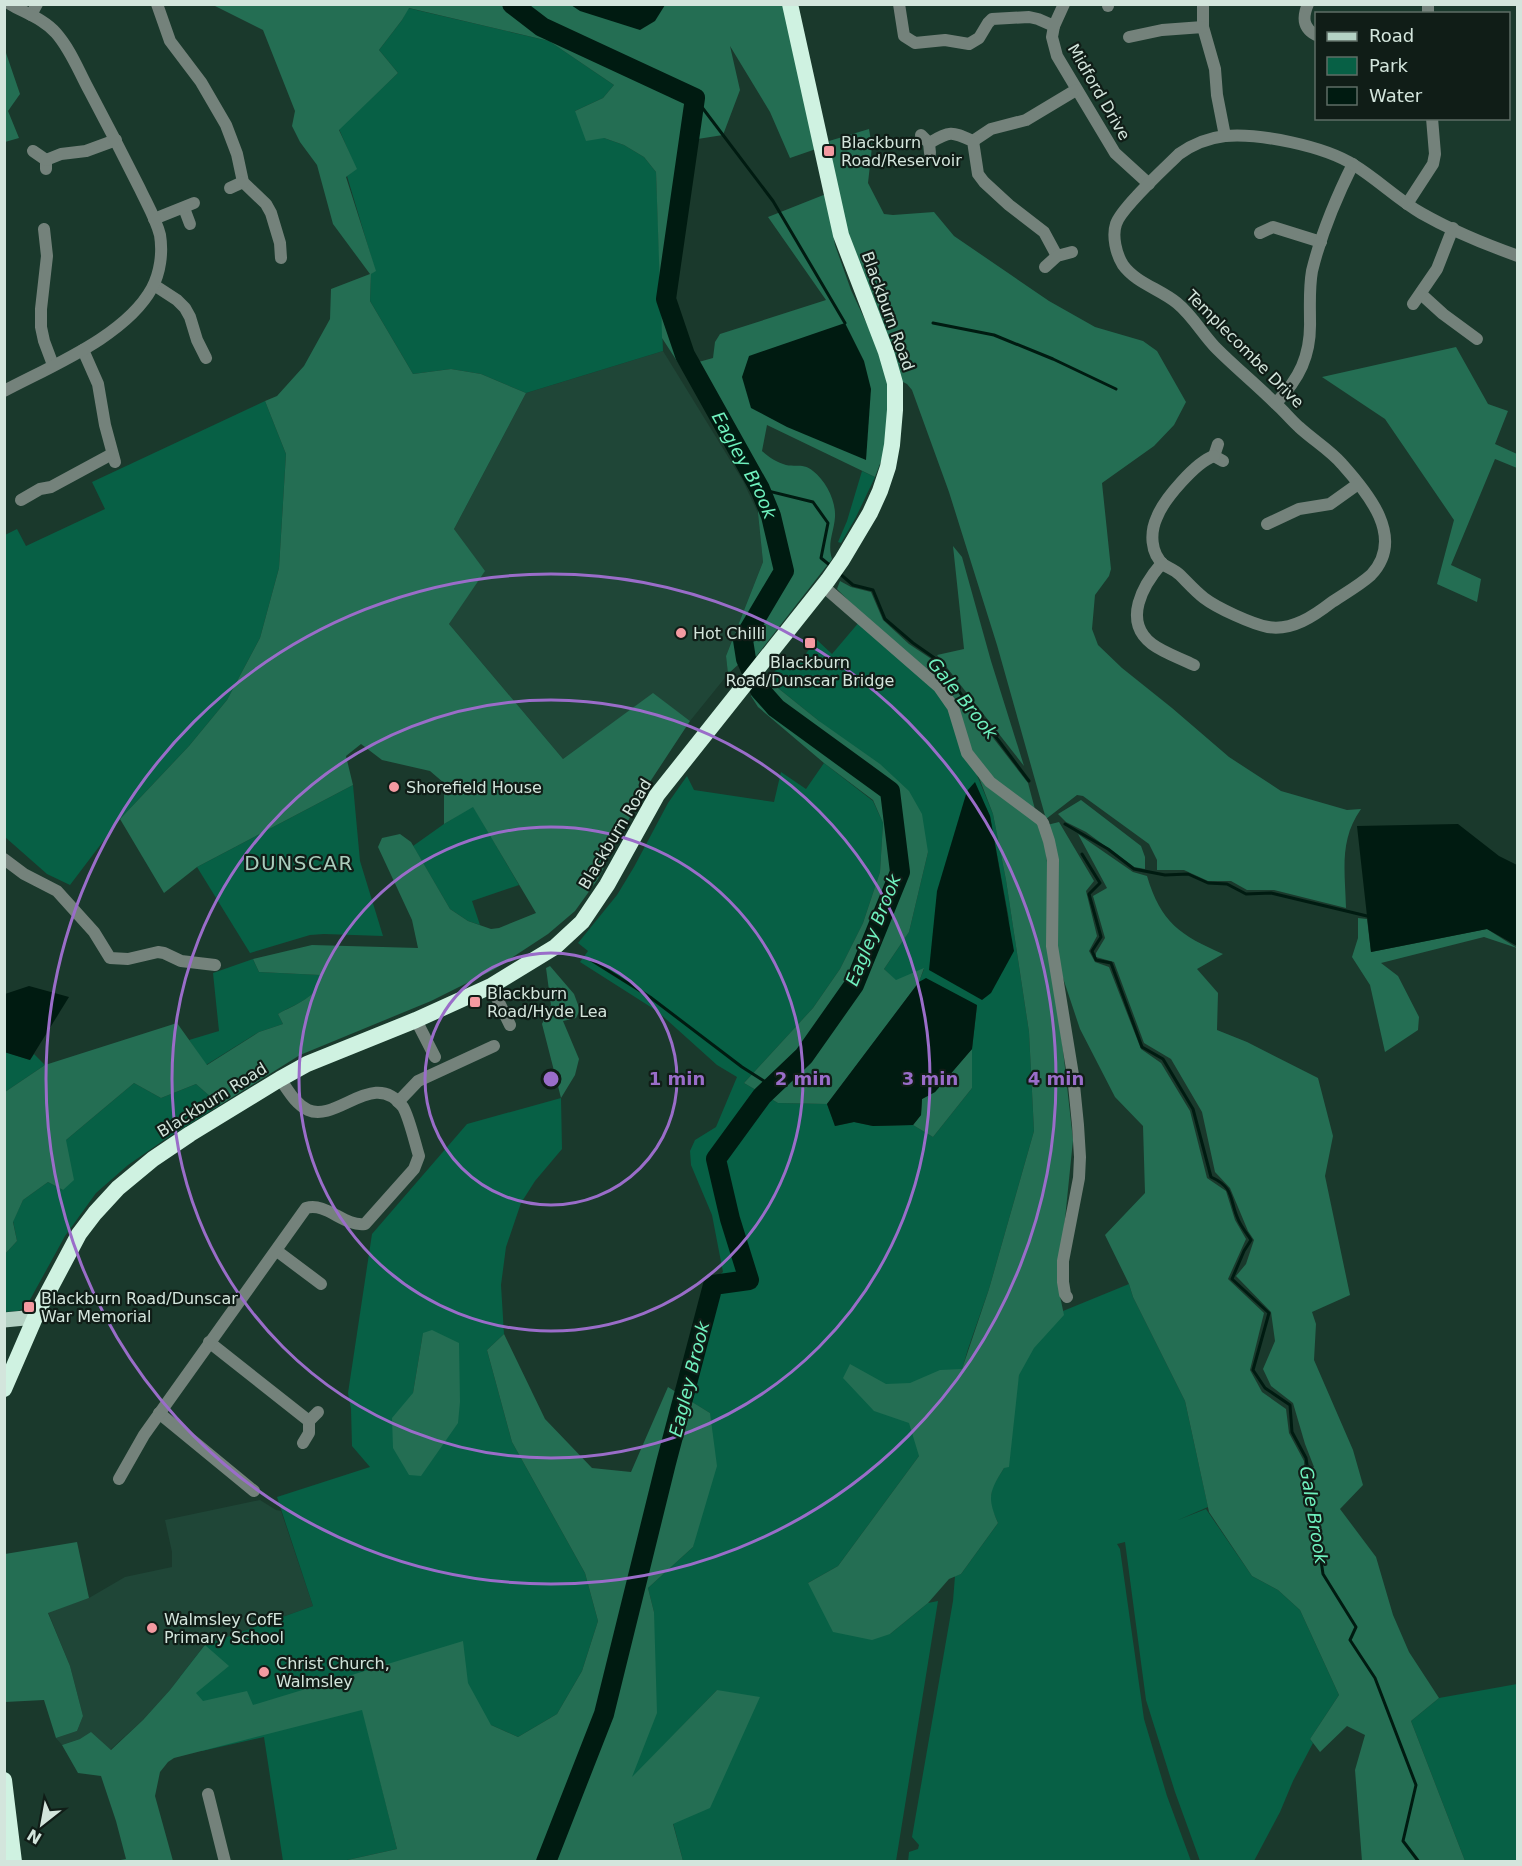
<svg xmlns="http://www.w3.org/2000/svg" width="1522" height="1866" font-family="'DejaVu Sans',sans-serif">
<rect width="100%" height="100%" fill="#1a392c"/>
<g fill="#1f4637">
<polygon points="663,351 743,481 758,513 763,562 726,656 728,674 690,721 653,694 563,759 449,624 484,571 454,529 526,393"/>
<polygon points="260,1500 276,1510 281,1511 313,1606 205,1645 170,1690 143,1720 110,1750 80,1739 62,1745 56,1738 77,1731 83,1716 70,1666 48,1612 89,1598 125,1577 172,1567 172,1552 165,1520"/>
</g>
<g fill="#076045" fill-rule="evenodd">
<polygon points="408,8 549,41 614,85 603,98 575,111 604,138 624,145 644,157 656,172 663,351 526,393 481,374 451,369 413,374 370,301 371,274 375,270 347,176 356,169 339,129 398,73 379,50 402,20"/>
<polygon points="265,401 286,454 279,568 260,638 227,700 189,746 120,819 70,885 47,874 5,837 5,535 17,529 26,546 105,509 92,482"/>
<polygon points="862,471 875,477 856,517 841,543 838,542 847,521"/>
<path d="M860,621l76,68 13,18 44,107 13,66 23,152 5,99 -45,158 -21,60 -17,58 -32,49 -81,110 -30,17 82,51 38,-31 10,-2 -42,260h-213l-10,-38 44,-133 -86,89 23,-167 -6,-24 45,-41 17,-134 -31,-19 11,-32 -3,-7 22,-72 14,-11 -11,-57 -21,-50 -1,-14 5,-11 21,-13 21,-50 -20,-12 -60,-54 -77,-49 8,-11 -10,-8 39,-48 17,-28 34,-64 19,-27 7,14 80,12 7,-30 25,17 18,-26 49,38 10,22 -3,49 -17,51 -23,46 -27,39 -69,75 34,20 49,1 8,22 19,-4 19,4 40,-1 20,12 39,-49v-39l5,-43 -51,-27 -7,3 5,-13 -28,12 -12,-12 25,-37 19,-80 -109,-131 -51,-41 16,-21 7,5 7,-1 19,-23 15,14zM974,783l16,33 20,109z"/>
<polygon points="353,785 360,861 383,936 324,934 310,935 250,953 197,867"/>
<polygon points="473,806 519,885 472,901 480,925 468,921 450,909 413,846 444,824"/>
<path d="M253,959l6,13 62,3c0,22 -26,29 -43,39l5,10 -24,8 -53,33 -17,-25 30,-9 -6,-58z"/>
<polygon points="5,1052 30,1060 34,1054 45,1065 5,1092"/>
<polygon points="134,1083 161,1098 196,1084 220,1105 164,1140 128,1165 96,1193 65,1236 26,1307 18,1311 5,1312 5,1254 17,1241 13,1221 23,1200 48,1182 63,1190 66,1140"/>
<path d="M561,1098l1,51 -27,32 -14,22 -15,44 -5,38 3,49 -17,16 25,92 73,131 13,48 -16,50 -25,43 -39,23 -27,-12 -128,-14 34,138 -54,12h-60l-19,-124 -62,14 -22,-74 25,-32 108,-39 -36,-109 93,-30 -18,-21 -1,-37 -3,-16 24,-159 95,-110zM423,1333l-14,141 4,-81z"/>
<polygon points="1129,1284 1133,1297 1185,1401 1208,1507 1178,1520 1206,1509 1252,1576 1278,1590 1300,1610 1339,1695 1310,1739 1313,1743 1293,1781 1280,1812 1254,1861 1200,1861 1175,1792 1146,1700 1125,1542 1117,1544 1120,1549 1144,1719 1167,1796 1191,1861 908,1862 909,1852 918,1849 919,1845 912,1837 953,1601 955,1576 961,1574 998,1523 990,1505 992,1487 1004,1468 1021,1361 1063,1311"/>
<polygon points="1517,1684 1517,1861 1465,1861 1411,1721 1439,1698"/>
</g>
<g fill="#246e53">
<path d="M213,5h570l33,144 -26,9 -20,-46 -40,-66 10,44 -17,45 -38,6 -25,149 -4,-118 -12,-15 -20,-12 -20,-7 -18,3 -11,-30 28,-13 11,-13 -65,-44 -140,-33 -7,12 -23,30 19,23 -59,57 18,39 -11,8 30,94 -5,3 -1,27 43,73 38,-5 30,5 45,19 -72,136 31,42 -36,53 114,135 90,-66 37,28 -48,73 -44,85 -23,32 -27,23 -55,36 -62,31 -131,54 -80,50 -24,-21 -35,14 -27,-15 -68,57 8,40 -11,10 -15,-8 -25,18 -10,22 4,19 -12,13v-162l40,-27 132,-42 30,42 52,-33 24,-8 -5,-10c16,-9 44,-18 42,-39l-61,-3 -6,-13 59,-14 106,3 -6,-28 -34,-73 4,-9 18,-4 11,8 39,67 18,12 23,8 8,-1 37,-15 -63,-106 -29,17v-41l-14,-12 -48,-11 -21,-16 -15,12 7,29 -156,82 -33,26 -44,-74 69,-73 38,-46 33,-62 19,-70 7,-114 -21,-53 12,-5 27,-30 26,-47 1,-30 39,-15 -37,-50 -16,-59 -17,-23 -8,-16 3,-15 -32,-81z"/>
<polygon points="5,50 20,94 8,111 19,138 5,142"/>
<path d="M869,129l3,18 -4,36 16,31 9,1 41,-3 20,24 95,65 46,26 48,14 14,10 29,51 -12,23 -20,21 -52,37 9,86 -2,7 -14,19 -3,34 6,16 24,23 50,40 57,49 52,34 66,19 14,-1c-22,31 -16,62 -15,99l-72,-18h-27l-16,-9h-23l-24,-11h-27v-10l-8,-16 -66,-48 -6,-1 -31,24 -49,-174 -48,-153 -37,-102 -5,-6 -8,-4 -56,-154 -14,-85z"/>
<path d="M826,194l9,51 16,45 34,73 4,30 -3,55 -11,29 -108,-52 -5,26c8,7 14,11 24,14 11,2 18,-2 27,6 13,10 23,30 22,46 -1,15 -8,26 -3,42l-78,100 -6,-19 44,-67 -21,-72 -76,-138 18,-5 2,-16 5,-8 106,-34 -58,-83z"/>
<polygon points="661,301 680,357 730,443 662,338"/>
<polygon points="1456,347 1488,404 1508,411 1495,444 1517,454 1517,468 1495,459 1451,565 1481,579 1477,602 1437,584 1454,520 1385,419 1322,377"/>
<polygon points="757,493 768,520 779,570 738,637 741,662 728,674 726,656 763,562 758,513"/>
<polygon points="953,546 962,557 991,661 1024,766 937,655 964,649"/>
<polygon points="840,581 851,587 871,592 883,620 909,644 933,660 1028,783 1036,813 992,779 971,752 958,712 837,589"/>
<polygon points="768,680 819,721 880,764 909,791 922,814 928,852 909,932 884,969 896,980 924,968 919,982 827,1104 778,1103 744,1083 813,1008 840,969 863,923 880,872 883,823 873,800 824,763 758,707 751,696"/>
<path d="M978,775l58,45 9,18 2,24v82l15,97 11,99 -10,99 -3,57 4,19 -30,33 -15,27 -10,92 -5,1c-15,24 -17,29 -6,55l-37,51 -12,5 -21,24 -38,31 -18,6 -39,-8 -25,-49 30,-17 81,-110 -10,-33 -35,-12 -31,-33 7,-14 36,20 24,-1 30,-13 22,-1 27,-80 45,-158 -5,-99 -23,-152 -13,-66z"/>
<polygon points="1081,800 1141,846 1145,857 1145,869 1134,867 1086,832 1066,822 1058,814"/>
<path d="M1059,822l35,59 -8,10 11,45 -8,15 6,11 14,5 32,82 20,14 29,48 17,67 19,13 9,29 11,19 -18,40 36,34 -14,57 12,22 24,17 3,24 15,28v10l10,-4 -9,-23 -12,-41 -22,-17 -8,-17 12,-28 -4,-29 -35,-36 10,-12 8,-24 -6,-9 -18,-43 -15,-16 -13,-60 -31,-53 -27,-16 -30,-81 -18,-5v-4l9,-15 -12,-42 14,-8 -29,-54 55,38 14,4c14,47 33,59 76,78l-26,15 21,24 -1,37 30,12 71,36 15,58 -8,40 25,119 -38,17 4,12 -2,36 39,90 10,35 -23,24 36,48 17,58 16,37 30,46 -28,23 54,140h-103l-7,-91 10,-35 -18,-9 -27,26 -10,-13 29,-44 -39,-85 -22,-20 -26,-14 -43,-64 -24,-111 -52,-104 -4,-13 -24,-49 40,-42 -2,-67 -28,-29 -35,-68 -20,-60 -4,-27 -9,-117z"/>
<polygon points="1358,918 1367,919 1371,952 1487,929 1517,948 1484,937 1381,963 1398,976 1419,1017 1418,1030 1385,1052 1370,985 1352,957 1358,938"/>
<polygon points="550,966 574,994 580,1010 576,1018 563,1021 579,1059 575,1075 561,1098 542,1024 551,1005 546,968"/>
<polygon points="972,1049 972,1088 933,1137 913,1125 921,1115 922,1099 935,1092"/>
<polygon points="432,1330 459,1343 460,1402 458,1423 421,1476 409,1475 393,1448 392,1418 413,1393 423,1333"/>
<polygon points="504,1334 545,1419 592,1468 631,1472 668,1387 710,1413 717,1466 693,1547 648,1588 654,1612 657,1713 632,1777 717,1690 760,1697 710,1808 673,1824 683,1861 343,1861 397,1849 362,1710 174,1758 168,1762 160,1772 155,1796 173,1861 115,1861 126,1859 116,1821 101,1776 78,1773 62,1745 80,1739 91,1732 111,1750 143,1720 170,1690 205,1645 229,1666 196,1693 203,1701 247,1691 253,1705 463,1641 468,1683 491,1725 518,1737 557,1714 582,1671 598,1621 585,1573 512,1442 487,1350"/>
<polygon points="77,1542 89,1598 48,1613 70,1666 83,1716 77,1731 56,1738 44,1700 5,1702 5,1554"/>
</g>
<g fill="#001b11">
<polygon points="571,5 665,5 655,21 640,30 580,11"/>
<polygon points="845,323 864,361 871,389 866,460 787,427 751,408 742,377 749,356"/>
<polygon points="975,782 990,816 1014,951 991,993 982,1000 929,970 937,891 967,791"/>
<polygon points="1458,824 1499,856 1517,865 1517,946 1487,929 1371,952 1357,826"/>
<polygon points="926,978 977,1005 972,1049 935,1092 922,1099 921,1115 913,1125 873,1126 854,1122 835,1126 827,1104 919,982"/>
<polygon points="29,986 69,997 30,1060 4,1052 5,994"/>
</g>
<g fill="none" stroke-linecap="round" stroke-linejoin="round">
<g stroke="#001b11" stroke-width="3">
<polyline points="695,98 773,201 845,323"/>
<polyline points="933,323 994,335 1053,359 1116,389"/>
<polyline points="760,489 813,502 828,523 821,558 832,567"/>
<polyline points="839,573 853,585 873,590 885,619 913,643 936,659 966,701 999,741 1029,781"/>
<polyline points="1065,824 1108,849 1134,869 1165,875 1188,874 1208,883 1227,884 1246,894 1271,893 1367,916"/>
<path d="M1082,854l18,29 -11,11 12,43 -9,14 4,9 15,3 31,84 21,12 30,50 18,68c24,11 18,22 27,42 3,8 9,14 13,21l-7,11 -12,28 37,34 -16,57 12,18 25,17 2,27 14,26 17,116 33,53 -6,13 25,38 41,107 -13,56 16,21"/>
<polyline points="591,960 650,997 742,1067 772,1086"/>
</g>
<path stroke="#001b11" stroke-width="20" id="s1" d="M512,4l30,23 153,71 -29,201 19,56 75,134 11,27 13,55 -41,69 3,19 14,31 16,18 114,83 10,81 -46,113 -50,71 -42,40 -46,63 14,60 19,61 -36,5 -47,178 -62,251 -58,148"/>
<g stroke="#74827b" stroke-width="12">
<polyline points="157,4 170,41 201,82 226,125 237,154 243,182 266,204 271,213 280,243 281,258"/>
<polyline points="899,4 904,36 915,43 945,40 969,44 979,38 988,23 992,19 1029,17 1038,19 1054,26"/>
<polyline points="1064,4 1054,26 1052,37 1057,56 1115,153 1149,184"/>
<polyline points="1203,4 1203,27 1215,69 1217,95 1225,136"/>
<path d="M1308,4c-6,14 -5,24 8,31"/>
<polyline points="1108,6 1108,4"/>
<polyline points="1428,14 1428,4"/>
<polyline points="31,15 37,4"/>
<polyline points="1129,37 1162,30 1203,27"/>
<polyline points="921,135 929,143 930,153"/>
<polyline points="973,141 991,129 1026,120 1076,90"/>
<path d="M929,143c22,-12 21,-12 44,-2l5,33 6,8 25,23 35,27 13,24"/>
<polyline points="33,151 46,160 46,169"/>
<polyline points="46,160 61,154 86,151 116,140"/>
<polyline points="230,188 243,182"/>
<polyline points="1407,204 1433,164 1435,154 1432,118"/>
<polyline points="184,208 190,224"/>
<polyline points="154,219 194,203"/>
<polyline points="44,229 47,256 41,309 41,327 44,341 53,365"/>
<polyline points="1260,233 1273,227 1321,242"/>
<polyline points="1045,267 1057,256 1072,252"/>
<polyline points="154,285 177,300 185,308 190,317 197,340 206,358"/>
<polyline points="1421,294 1443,314 1477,339"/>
<polyline points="1413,304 1437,269 1453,228"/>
<polyline points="83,350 98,384 105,425 115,462"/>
<path d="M4,391c47,-25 122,-55 148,-103 8,-15 11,-35 8,-53 -4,-16 -13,-31 -20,-46 -16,-32 -33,-65 -50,-97 -11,-20 -19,-42 -34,-59 -12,-14 -31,-20 -46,-29"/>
<path d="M1276,403c23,-24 35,-47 34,-82 0,-17 -1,-33 2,-50 9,-37 24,-73 41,-107"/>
<polyline points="1218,444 1214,456 1223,461"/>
<path d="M1214,456c-18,6 -50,43 -57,61 -7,15 -7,36 7,48 5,3 11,5 16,10 8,8 15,16 24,23 13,10 48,26 64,29 24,4 46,-11 64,-25 12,-8 28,-17 39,-27 35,-37 -3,-82 -29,-111 -12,-14 -29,-24 -43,-37 -8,-7 -15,-16 -23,-23 -19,-19 -40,-36 -59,-55 -14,-14 -24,-33 -40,-46 -17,-14 -41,-20 -54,-38 -7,-11 -11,-29 -7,-41 5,-16 49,-56 63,-70 14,-10 29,-16 46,-18 35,-3 99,10 129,29 23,14 43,34 67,48 28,16 66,32 97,43"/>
<polyline points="21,500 40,489 51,487 112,454"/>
<polyline points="1267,524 1299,509 1330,504 1358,484"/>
<path d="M1162,563c-19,22 -40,58 -10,81 12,9 28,14 42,21"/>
<polyline points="823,586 939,687 953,707 967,753 990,782 1041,820 1043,823 1049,841 1053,860 1052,946 1073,1075 1078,1125 1080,1157 1079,1178 1063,1261 1063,1282 1065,1294 1067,1297"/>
<polyline points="4,859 24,874 57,891 94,932 110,958 128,959 158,952 164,953 181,961 215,965"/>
<polyline points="491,986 510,1025"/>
<polyline points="416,1020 435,1057"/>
<polyline points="398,1102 418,1081 494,1046"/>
<polyline points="277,1251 321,1284"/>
<polyline points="209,1342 309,1421 309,1433 303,1443"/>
<polyline points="159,1413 254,1491"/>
<polyline points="309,1421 318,1412"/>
<path d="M119,1479l25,-44 162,-227c21,-6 38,19 59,16l49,-55 5,-13c-4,-13 -10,-39 -16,-49 -29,-39 -66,16 -95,3 -13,-6 -20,-20 -28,-31"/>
<polyline points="208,1794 225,1862"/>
</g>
<polyline stroke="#b5d2c4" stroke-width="15" points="4,1320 25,1318 37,1313"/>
<g stroke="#cff2e1" stroke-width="16">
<polyline points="4,1389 37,1313 79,1234 95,1213 118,1188 153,1159 190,1134 280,1079 307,1064 416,1020 491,986 555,947 582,922 607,885 657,795 828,580 842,560 870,513 880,491 888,467 892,445 895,410 895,383 886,352 841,235 790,4"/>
<polyline points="4,1780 14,1862"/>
</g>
</g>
<g fill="none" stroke="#9a6dc9" stroke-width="3">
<circle cx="551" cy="1079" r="126"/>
<circle cx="551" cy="1079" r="252"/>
<circle cx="551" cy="1079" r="379"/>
<circle cx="551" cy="1079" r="505"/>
</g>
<g fill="#f49aa1" stroke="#101d17" stroke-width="2">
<rect x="823" y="145" width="12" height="12" rx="3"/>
<circle cx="681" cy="633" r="6"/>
<rect x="804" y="637" width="12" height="12" rx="3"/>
<circle cx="394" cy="787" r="6"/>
<rect x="469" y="996" width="12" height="12" rx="3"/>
<rect x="23" y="1301" width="12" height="12" rx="3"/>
<circle cx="152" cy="1628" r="6"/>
<circle cx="264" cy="1672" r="6"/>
</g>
<g text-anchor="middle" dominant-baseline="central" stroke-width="4.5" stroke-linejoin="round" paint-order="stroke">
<g font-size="16" fill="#d3e5dc" stroke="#101d17">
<text transform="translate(1099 92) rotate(60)">Midford Drive</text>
<text transform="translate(888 311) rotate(70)">Blackburn Road</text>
<text transform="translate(1245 349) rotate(45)">Templecombe Drive</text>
<text transform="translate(615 834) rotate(-59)">Blackburn Road</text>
<text transform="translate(212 1100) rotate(-32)">Blackburn Road</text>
</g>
<g font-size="16" fill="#d3e5dc" stroke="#101d17" text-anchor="start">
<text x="841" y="142">Blackburn<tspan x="841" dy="18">Road/Reservoir</tspan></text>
<text x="693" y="633">Hot Chilli</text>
<text x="810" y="662" text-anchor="middle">Blackburn<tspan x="810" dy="18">Road/Dunscar Bridge</tspan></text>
<text x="406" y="787">Shorefield House</text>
<text x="487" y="993">Blackburn<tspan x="487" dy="18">Road/Hyde Lea</tspan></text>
<text x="41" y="1298">Blackburn Road/Dunscar<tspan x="41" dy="18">War Memorial</tspan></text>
<text x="164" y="1619">Walmsley CofE<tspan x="164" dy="18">Primary School</tspan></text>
<text x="276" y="1663">Christ Church,<tspan x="276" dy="18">Walmsley</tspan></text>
</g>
<g font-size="18" font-style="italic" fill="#6ff1be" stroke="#101d17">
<text stroke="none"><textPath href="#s1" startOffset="594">Eagley Brook</textPath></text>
<text transform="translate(963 698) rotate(51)">Gale Brook</text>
<text transform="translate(873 930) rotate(-68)">Eagley Brook</text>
<text transform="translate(689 1379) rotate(-76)">Eagley Brook</text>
<text transform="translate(1314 1515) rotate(81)">Gale Brook</text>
</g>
<g font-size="20" letter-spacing="1.5" fill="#abcdbd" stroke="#101d17">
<text x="299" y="863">DUNSCAR</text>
</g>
</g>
<circle cx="551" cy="1079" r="9" fill="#9a6dc9" stroke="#101d17" stroke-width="3"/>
<g font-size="18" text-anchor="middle" font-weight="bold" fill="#9a6dc9" stroke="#101d17" stroke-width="4.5" stroke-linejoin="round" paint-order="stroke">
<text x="677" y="1085">1 min</text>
<text x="803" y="1085">2 min</text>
<text x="930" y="1085">3 min</text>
<text x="1056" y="1085">4 min</text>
</g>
<rect width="1522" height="1866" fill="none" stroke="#d3e5dc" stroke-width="12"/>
<rect x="1315" y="12" width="195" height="108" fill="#101d17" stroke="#5e6d66" stroke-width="1.5"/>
<rect x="1327" y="32" width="30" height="9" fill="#b5d2c4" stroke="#5e6d66" stroke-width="1.5"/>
<text x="1369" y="42" font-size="18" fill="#d3e5dc">Road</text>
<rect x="1327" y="57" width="30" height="18" fill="#076045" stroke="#5e6d66" stroke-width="1.5"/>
<text x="1369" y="72" font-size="18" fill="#d3e5dc">Park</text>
<rect x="1327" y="87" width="30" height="18" fill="#001b11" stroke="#5e6d66" stroke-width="1.5"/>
<text x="1369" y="102" font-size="18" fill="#d3e5dc">Water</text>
<g transform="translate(42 1824) rotate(211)" stroke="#101d17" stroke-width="4.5" paint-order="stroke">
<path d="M0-4.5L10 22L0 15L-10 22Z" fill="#d3e5dc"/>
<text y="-9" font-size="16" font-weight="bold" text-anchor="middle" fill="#d3e5dc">N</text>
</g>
</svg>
